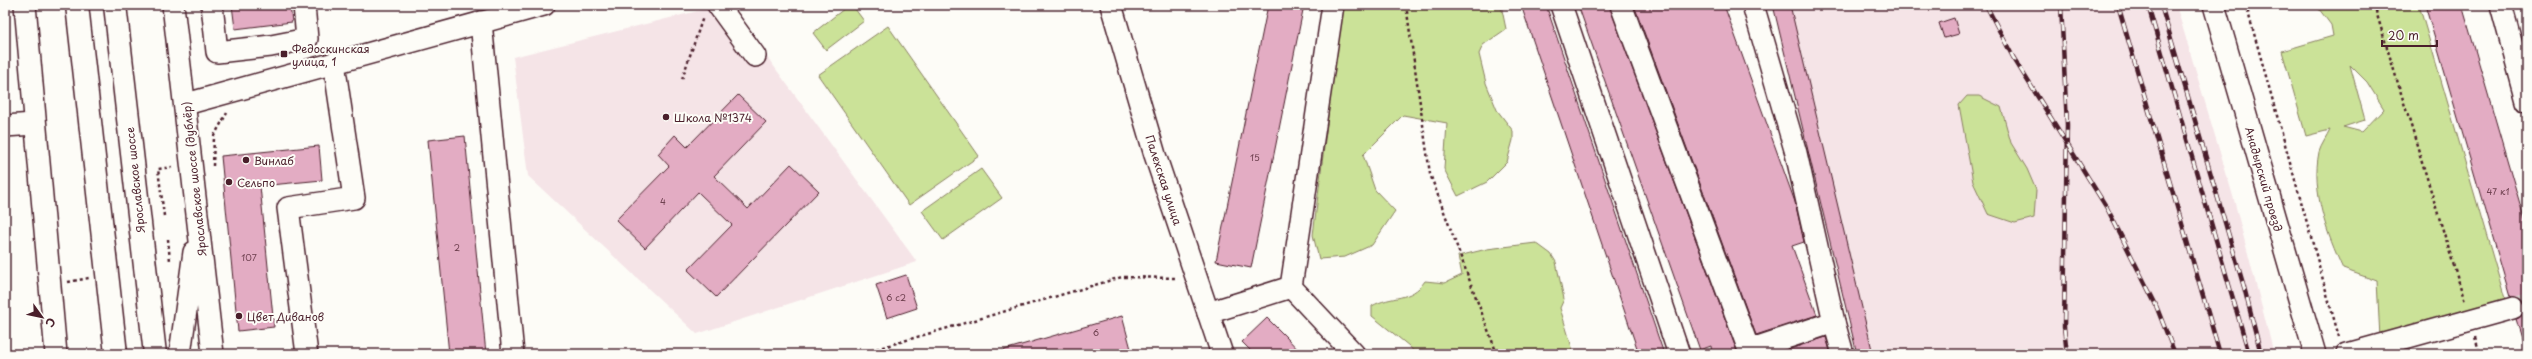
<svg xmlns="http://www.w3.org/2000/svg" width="2532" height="359" font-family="'Playpen Sans',sans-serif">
<rect width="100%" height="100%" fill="#fdfcf7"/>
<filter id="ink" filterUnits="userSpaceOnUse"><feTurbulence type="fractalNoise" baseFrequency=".025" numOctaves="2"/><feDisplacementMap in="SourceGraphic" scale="8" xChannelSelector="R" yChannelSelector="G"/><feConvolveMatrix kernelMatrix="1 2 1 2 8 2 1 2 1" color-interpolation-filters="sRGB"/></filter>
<g filter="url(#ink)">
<g fill="#f5e4e7">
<polygon points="729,5 917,262 697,334 528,176 513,57 718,6"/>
<polygon points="1790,5 2176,5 2233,196 2274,354 1873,354"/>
</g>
<g fill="#cbe298" stroke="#8a8062" fill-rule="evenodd">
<polygon points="849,5 852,5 864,21 826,50 813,33"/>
<polygon points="1342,5 1501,5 1506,29 1483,45 1479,54 1486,83 1497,110 1513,131 1513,140 1507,162 1487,182 1458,196 1444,169 1447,123 1403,115 1363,155 1375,190 1395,211 1372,245 1345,257 1319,259 1313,235"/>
<path d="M2316,5h103l87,297 -126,36 -3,-57 -34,-12c-16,-35 -32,-78 -24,-117 2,-7 8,-15 11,-22l-24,6 -24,-85 51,-15 -2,-11zM2350,65l17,17 17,27 -22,23 -19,-5 22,-7z"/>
<polygon points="888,26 979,156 909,205 818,75"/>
<polygon points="1967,96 1979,96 2001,107 2011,143 2027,169 2036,190 2034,218 2015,223 1988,214 1973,182 1959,105"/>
<polygon points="981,169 1002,198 943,240 922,211"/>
<path d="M1536,243l15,11 5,8 8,37 -4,9 14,46h-158l-7,-8 -37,-30v-10c19,-11 39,-4 53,-25l20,2 17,-8 -4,-19 29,-7z"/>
</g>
<g fill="#e3acc3" stroke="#4a1f2b">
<polygon points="232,5 290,5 292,22 235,29"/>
<polygon points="1268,5 1304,5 1251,268 1216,261"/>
<polygon points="1521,5 1546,5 1664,354 1639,354"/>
<polygon points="1578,5 1609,5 1738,354 1712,354 1711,346 1700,350"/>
<polygon points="1634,5 1724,5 1795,202 1804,242 1792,246 1817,315 1756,335"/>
<polygon points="1773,5 1790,5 1873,354 1857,354"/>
<polygon points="2425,5 2462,5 2527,228 2527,341 2523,342 2516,319 2524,311 2524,304 2516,297 2510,296"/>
<polygon points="1954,18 1959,34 1944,38 1939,23"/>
<polygon points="738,95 766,122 714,176 748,209 791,164 819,191 716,297 688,270 732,225 698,192 645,248 616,220 669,166 658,154 675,135 687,147"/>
<polygon points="465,136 486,354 449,354 428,140"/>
<polygon points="319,146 322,180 260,186 274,327 238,331 221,156"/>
<polygon points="906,275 917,308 887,318 876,285"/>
<polygon points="1122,316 1131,349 1114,354 1005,354 1004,350"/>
<polygon points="1267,318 1287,338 1302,354 1254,354 1242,342"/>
<polygon points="1826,337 1831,354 1775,354"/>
</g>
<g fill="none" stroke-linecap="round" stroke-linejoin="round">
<polyline stroke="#d9d0ce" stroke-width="21" stroke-dasharray="21 10" stroke-linecap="butt" points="2513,308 2527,304"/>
<g stroke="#4a1f2b" stroke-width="24">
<g id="minor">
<polyline points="25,5 56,354"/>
<polyline points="173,5 213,354"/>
<polyline points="212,5 217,52 271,46 307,39 304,5"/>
<polyline points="718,5 755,56"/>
<polyline points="1111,5 1155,155 1222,354"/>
<polyline points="1561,5 1679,354"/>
<polyline points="1621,5 1749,350 1834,322 1843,354"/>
<polyline points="1753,5 1796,153 1834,322"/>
<polyline points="2214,5 2315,354"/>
<polyline points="2501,5 2527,101"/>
<polyline points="481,22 513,354"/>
<polyline points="186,104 544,5"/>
<polyline points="5,126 34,124"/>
<polyline points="1291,287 1354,354"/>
<polyline points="1208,313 1291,287 1333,5"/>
<polyline points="180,354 194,252"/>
<polyline points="307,354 288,208 354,198 334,63"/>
<polyline points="2347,354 2513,308"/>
</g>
</g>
<g stroke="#4a1f2b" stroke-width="25">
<g id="major">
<polyline points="77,5 116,354"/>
<polyline points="115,5 155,354"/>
</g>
</g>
<g stroke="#4a1f2b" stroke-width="2.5" stroke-dasharray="3 3" stroke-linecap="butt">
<polyline points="1406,5 1430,174 1497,354"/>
<polyline points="2246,5 2339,337"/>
<polyline points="2374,5 2465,302"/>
<polyline points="682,79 703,17"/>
<polyline points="213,166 214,136 227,113"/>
<polyline points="164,216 158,169 172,167"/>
<polyline points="168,239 170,261"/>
<polyline points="68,282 89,278"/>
<polyline points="2475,337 2480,354"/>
<polyline points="859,354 1122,277 1177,278"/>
</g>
<use href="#minor" stroke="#fdfcf7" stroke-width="21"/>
<use href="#major" stroke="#fdfcf7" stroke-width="22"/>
<g stroke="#4a1f2b" stroke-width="4.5">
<g id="rail">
<polyline points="1986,5 2013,57 2107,208 2155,303 2175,354"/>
<polyline points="2061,5 2067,125 2064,327 2067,354"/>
<polyline points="2118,5 2220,354"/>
<polyline points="2148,5 2249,354"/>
<polyline points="2161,5 2244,287 2261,354"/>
</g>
</g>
<use href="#rail" stroke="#fdfcf7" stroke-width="3" stroke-dasharray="9" stroke-linecap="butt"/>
</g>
</g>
<g fill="#4a1f2b" stroke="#fdfcf7" stroke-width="1.5">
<rect x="280" y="50" width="8" height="8" rx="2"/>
<circle cx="666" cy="117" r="4"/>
<circle cx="246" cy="160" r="4"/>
<circle cx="229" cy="182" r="4"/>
<circle cx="239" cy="316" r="4"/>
</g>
<g text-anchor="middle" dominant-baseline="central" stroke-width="4" stroke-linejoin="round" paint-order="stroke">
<g font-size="9" fill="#704251">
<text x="1255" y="157">15</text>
<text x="2498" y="191">47 к1</text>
<text x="663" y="201">4</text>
<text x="457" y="247">2</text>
<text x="249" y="257">107</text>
<text x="896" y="297">6 с2</text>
<text x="1096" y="332">6</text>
</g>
<g font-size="11" fill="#4a1f2b" stroke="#fdfcf7" text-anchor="start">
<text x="292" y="48">Федоскинская<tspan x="292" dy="13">улица, 1</tspan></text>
<text x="674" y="117">Школа №1374</text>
<text x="254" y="160">Винлаб</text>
<text x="237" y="182">Сельпо</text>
<text x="247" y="316">Цвет Диванов</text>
</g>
<g font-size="11" fill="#4a1f2b" stroke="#fdfcf7">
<text transform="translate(194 179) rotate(-96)">Ярославское шоссе (дублёр)</text>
<text transform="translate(2264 179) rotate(74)">Анадырский проезд</text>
<text transform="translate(135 180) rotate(-96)">Ярославское шоссе</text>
<text transform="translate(1164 180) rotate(72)">Палехская улица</text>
</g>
</g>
<rect width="2532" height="359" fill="none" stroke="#fdfcf7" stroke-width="20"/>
<rect x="10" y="10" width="2512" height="339" fill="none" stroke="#4a1f2b" stroke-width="1.5" filter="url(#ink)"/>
<g transform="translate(42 317) rotate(123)" stroke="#fdfcf7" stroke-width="3" paint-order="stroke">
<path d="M0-3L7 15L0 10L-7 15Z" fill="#4a1f2b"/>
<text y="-6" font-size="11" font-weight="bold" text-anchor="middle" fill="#4a1f2b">С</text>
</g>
<path d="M2382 40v6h55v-6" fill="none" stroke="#4a1f2b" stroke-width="2"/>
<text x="2388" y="40" font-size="12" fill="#4a1f2b" stroke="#fdfcf7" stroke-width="3" paint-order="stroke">20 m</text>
</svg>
